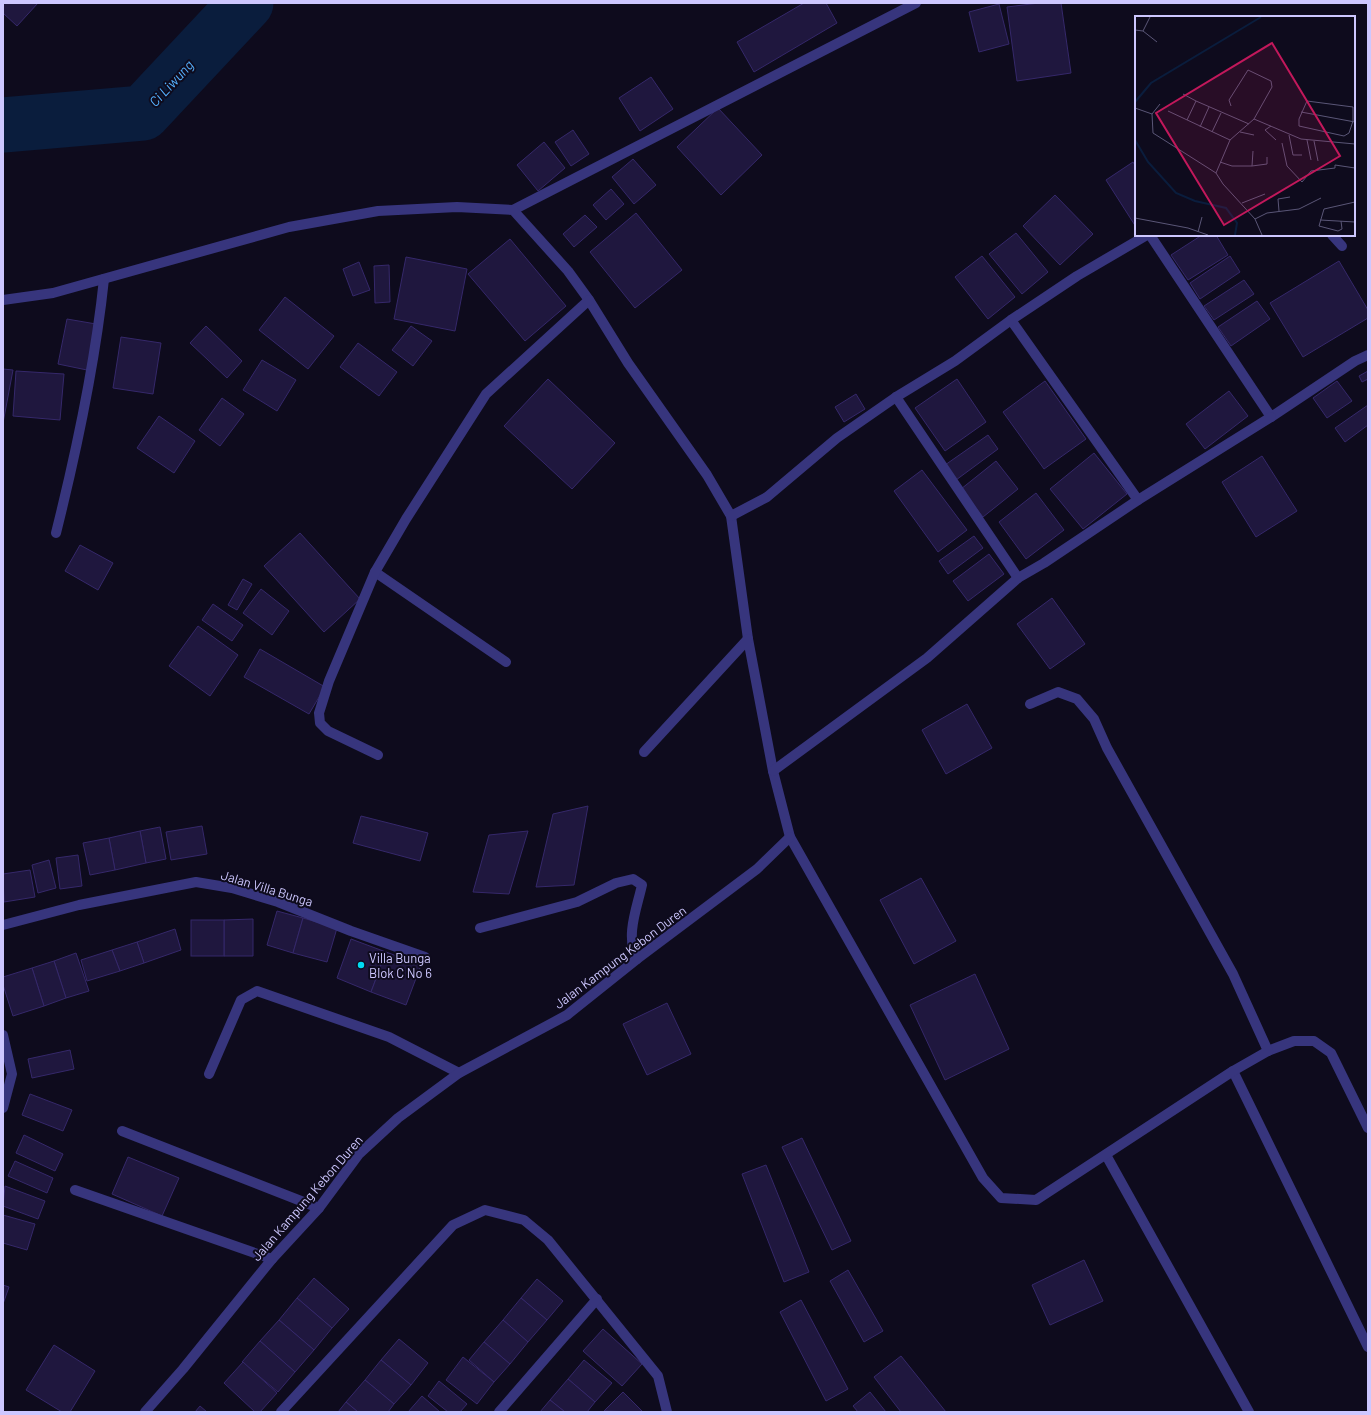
<svg xmlns="http://www.w3.org/2000/svg" width="1371" height="1415" font-family="Barlow,sans-serif">
<rect width="100%" height="100%" fill="#0e0b1d"/>
<g fill="none" stroke-linecap="round" stroke-linejoin="round">
<polyline stroke="#0a1d3d" stroke-width="55" points="3,125 143,113 246,3"/>
</g>
<g fill="#1f173e" stroke="#35286a">
<polygon points="3,3 38,3 17,26 3,13"/>
<polygon points="804,3 826,3 837,23 754,72 737,42"/>
<polygon points="1039,3 1061,3 1071,73 1017,81 1007,7"/>
<polygon points="999,4 1009,44 979,52 969,12"/>
<polygon points="651,77 673,109 640,131 619,98"/>
<polygon points="718,108 762,155 721,195 677,147"/>
<polygon points="573,130 589,154 571,166 555,142"/>
<polygon points="544,142 565,168 538,191 517,165"/>
<polygon points="633,159 656,185 634,204 612,177"/>
<polygon points="1133,162 1136,167 1136,227 1106,180"/>
<polygon points="611,189 624,204 606,220 593,205"/>
<polygon points="1055,195 1093,234 1060,265 1023,226"/>
<polygon points="636,213 682,270 635,308 590,252"/>
<polygon points="585,215 597,227 574,247 563,234"/>
<polygon points="1016,233 1048,272 1022,294 989,254"/>
<polygon points="1202,235 1216,235 1228,255 1188,280 1171,255"/>
<polygon points="510,239 566,306 525,341 468,274"/>
<polygon points="982,256 1015,297 988,319 955,277"/>
<polygon points="1230,256 1240,272 1200,299 1190,283"/>
<polygon points="406,257 467,269 455,331 394,319"/>
<polygon points="1339,261 1368,310 1368,318 1303,357 1270,303"/>
<polygon points="359,262 370,290 353,296 343,269"/>
<polygon points="389,265 390,302 375,303 374,266"/>
<polygon points="1244,280 1254,294 1214,320 1204,306"/>
<polygon points="285,297 334,336 308,369 259,330"/>
<polygon points="1257,301 1270,319 1231,346 1218,327"/>
<polygon points="67,319 96,324 87,370 58,364"/>
<polygon points="206,326 242,361 227,378 190,343"/>
<polygon points="411,326 432,341 413,366 392,350"/>
<polygon points="121,337 161,343 153,394 113,388"/>
<polygon points="358,343 397,372 379,396 340,367"/>
<polygon points="262,360 296,380 277,411 243,390"/>
<polygon points="3,369 13,370 3,423"/>
<polygon points="16,371 64,374 60,420 13,416"/>
<polygon points="1368,371 1368,379 1362,382 1359,376"/>
<polygon points="548,379 615,443 572,489 504,426"/>
<polygon points="957,379 986,422 945,451 915,408"/>
<polygon points="1045,381 1086,439 1044,469 1003,412"/>
<polygon points="1337,381 1352,401 1327,418 1313,398"/>
<polygon points="1229,391 1248,416 1205,449 1186,424"/>
<polygon points="856,394 865,409 844,422 835,407"/>
<polygon points="222,398 244,414 220,446 199,430"/>
<polygon points="1368,405 1368,425 1345,442 1335,428"/>
<polygon points="159,416 195,441 174,473 137,448"/>
<polygon points="988,435 998,449 956,480 945,465"/>
<polygon points="1094,453 1127,494 1083,529 1050,489"/>
<polygon points="1262,456 1297,511 1256,537 1222,482"/>
<polygon points="996,461 1018,489 983,517 961,489"/>
<polygon points="922,470 967,530 938,552 894,491"/>
<polygon points="1036,493 1064,530 1026,559 999,522"/>
<polygon points="300,533 360,599 324,632 264,566"/>
<polygon points="974,536 983,548 948,574 939,561"/>
<polygon points="80,545 113,563 98,590 65,571"/>
<polygon points="989,554 1004,574 968,601 953,581"/>
<polygon points="243,579 252,584 237,610 228,605"/>
<polygon points="261,589 289,611 272,635 243,613"/>
<polygon points="1052,598 1085,644 1050,669 1017,624"/>
<polygon points="213,604 243,625 232,641 202,620"/>
<polygon points="198,626 238,655 210,696 169,666"/>
<polygon points="260,649 325,687 309,714 244,677"/>
<polygon points="967,704 992,748 946,774 922,730"/>
<polygon points="588,806 574,885 536,887 553,814"/>
<polygon points="361,816 428,833 420,861 353,843"/>
<polygon points="202,826 207,854 171,860 166,832"/>
<polygon points="160,827 166,859 146,863 140,831"/>
<polygon points="140,831 146,863 115,870 109,838"/>
<polygon points="528,831 509,894 473,892 489,835"/>
<polygon points="109,838 115,870 90,875 83,843"/>
<polygon points="78,855 82,886 60,889 56,858"/>
<polygon points="49,860 56,888 38,893 32,865"/>
<polygon points="30,870 35,897 4,902 3,874"/>
<polygon points="921,878 956,941 914,964 880,900"/>
<polygon points="277,911 303,918 293,953 267,945"/>
<polygon points="303,918 337,928 327,962 293,953"/>
<polygon points="253,919 253,956 224,956 224,920"/>
<rect x="191" y="920" width="33" height="36"/>
<polygon points="175,929 181,950 144,963 137,942"/>
<polygon points="351,939 386,952 371,992 337,978"/>
<polygon points="137,942 144,963 120,971 112,950"/>
<polygon points="112,950 120,971 87,981 81,960"/>
<polygon points="386,952 421,965 406,1005 371,992"/>
<polygon points="76,953 89,991 66,998 54,961"/>
<polygon points="54,961 66,998 44,1006 32,968"/>
<polygon points="32,968 44,1006 13,1016 3,985 3,977"/>
<polygon points="975,974 1009,1049 945,1080 910,1005"/>
<polygon points="667,1003 691,1054 647,1075 623,1024"/>
<polygon points="70,1050 74,1069 32,1078 28,1059"/>
<polygon points="30,1094 72,1110 63,1131 22,1115"/>
<polygon points="24,1135 63,1154 55,1171 16,1153"/>
<polygon points="802,1138 851,1241 832,1250 782,1147"/>
<polygon points="128,1157 179,1178 162,1216 112,1194"/>
<polygon points="15,1161 53,1178 47,1193 8,1176"/>
<polygon points="766,1165 809,1272 784,1282 742,1174"/>
<polygon points="5,1186 45,1201 38,1219 3,1206"/>
<polygon points="3,1215 35,1224 27,1250 3,1243"/>
<polygon points="1084,1260 1103,1301 1050,1325 1032,1285"/>
<polygon points="848,1270 883,1331 864,1342 830,1281"/>
<polygon points="314,1278 349,1309 332,1328 297,1298"/>
<polygon points="537,1279 563,1301 547,1320 521,1298"/>
<polygon points="3,1285 9,1287 3,1304"/>
<polygon points="297,1298 332,1328 314,1350 279,1320"/>
<polygon points="521,1298 547,1320 528,1342 503,1320"/>
<polygon points="801,1300 848,1389 826,1401 780,1312"/>
<polygon points="279,1320 314,1350 295,1372 260,1341"/>
<polygon points="503,1320 528,1342 510,1364 484,1342"/>
<polygon points="603,1329 642,1364 622,1386 583,1351"/>
<polygon points="399,1339 428,1363 411,1385 381,1360"/>
<polygon points="260,1341 295,1372 278,1392 242,1362"/>
<polygon points="484,1342 510,1364 494,1382 469,1360"/>
<polygon points="54,1345 95,1371 70,1412 62,1412 26,1390"/>
<polygon points="901,1356 946,1412 901,1412 874,1377"/>
<polygon points="463,1357 494,1382 477,1404 446,1380"/>
<polygon points="381,1360 411,1385 394,1404 365,1380"/>
<polygon points="584,1360 612,1383 595,1402 568,1379"/>
<polygon points="243,1362 277,1393 260,1412 255,1412 224,1383"/>
<polygon points="568,1379 595,1402 587,1412 565,1412 550,1400"/>
<polygon points="365,1380 394,1404 388,1412 358,1412 346,1402"/>
<polygon points="439,1381 467,1404 460,1412 448,1412 428,1396"/>
<polygon points="623,1392 643,1412 604,1411"/>
<polygon points="870,1392 886,1412 858,1412 853,1406"/>
<polygon points="422,1396 440,1412 408,1412"/>
<polygon points="550,1400 565,1412 540,1412"/>
<polygon points="346,1402 358,1412 338,1412"/>
<polygon points="200,1406 207,1412 195,1412"/>
</g>
<g fill="none" stroke-linecap="round" stroke-linejoin="round">
<g stroke="#37357d" stroke-width="10">
<polyline points="1268,1051 1294,1041 1314,1041 1331,1053 1368,1128"/>
<polyline points="1233,1071 1368,1347"/>
<polyline points="1106,1155 1249,1412"/>
</g>
<g stroke="#37357d" stroke-width="10">
<polyline points="513,210 916,3"/>
<polyline points="1150,235 1271,417 1355,361 1368,355"/>
<polyline points="1332,235 1342,246"/>
<polyline points="3,300 53,293 289,227 378,211 457,207 513,210 568,271 589,300 628,363 707,475 731,516 748,639 773,771 790,837 983,1178 1001,1198 1036,1200 1233,1071 1268,1051 1233,974 1107,748 1094,719 1077,699 1058,692 1030,704"/>
<polyline points="1011,320 1138,500"/>
<polyline points="896,397 1018,578"/>
<polyline points="731,516 767,497 837,438 896,397 955,361 1011,320 1077,276 1147,235"/>
<path d="M56,533c21,-84 39,-168 48,-254"/>
<polyline points="375,572 506,662"/>
<polyline points="644,752 748,639"/>
<polyline points="378,755 328,731 320,723 319,713 329,681 375,572 406,519 486,394 589,300"/>
<polyline points="773,771 927,658 1018,578 1044,563 1138,500 1271,417"/>
<polyline points="3,925 79,905 196,882 232,888 278,902 351,931 425,957"/>
<path d="M480,928l97,-26 39,-19 17,-4 9,6c-5,23 -17,51 -5,74"/>
<polyline points="3,1035 12,1074 3,1108"/>
<polyline points="209,1074 241,1000 257,991 389,1037 459,1073"/>
<polyline points="122,1131 319,1208"/>
<polyline points="75,1190 272,1259"/>
<polyline points="145,1412 183,1369 272,1259 319,1208 359,1154 398,1118 459,1073 567,1015 637,959 757,869 790,837"/>
<polyline points="281,1412 453,1225 485,1210 524,1220 548,1240 658,1376 667,1412"/>
<polyline points="499,1412 597,1299"/>
</g>
</g>
<circle fill="#00dbf2" stroke="#0e0b1d" stroke-width="1.5" cx="361" cy="965" r="4"/>
<g text-anchor="middle" dominant-baseline="central" stroke-width="4" stroke-linejoin="round" paint-order="stroke">
<g font-size="13" fill="#cdc7ff" stroke="#0e0b1d">
<text transform="translate(267 888) rotate(17)">Jalan Villa Bunga</text>
<text transform="translate(620 957) rotate(-37)">Jalan Kampung Kebon Duren</text>
<text transform="translate(307 1198) rotate(-49)">Jalan Kampung Kebon Duren</text>
</g>
<g font-size="13" fill="#cdc7ff" stroke="#0e0b1d" text-anchor="start">
<text x="369" y="958">Villa Bunga<tspan x="369" dy="15">Blok C No 6</tspan></text>
</g>
<g font-size="14" font-style="italic" fill="#55b1ff" stroke="#0e0b1d">
<text transform="translate(171 83) rotate(-47)">Ci Liwung</text>
</g>
</g>
<g transform="translate(1135 16)">
<rect width="220" height="220" fill="#0e0b1d"/>
<path fill="none" stroke="#0a1d3d" stroke-width="2" d="M0,86l16,-19 110,-66M0,124l13,22 28,31 19,8 31,7 11,15 -2,12"/>
<path fill="none" stroke="#5a5677" stroke-width="1" d="M0,14l8,1 14,11M8,15l7,-14M48,78l13,7 -9,19M61,85l53,23M172,85l46,6v14l-4,12 -5,3 -45,-10v-7zM25,88l-8,10 1,19 63,40M96,90l-2,-6 19,-30 23,11 1,6 -18,32 -24,21 -14,33 7,11 32,35 7,16M0,92l17,6M33,95l62,29M166,96l54,10M119,103l47,20 54,5M136,110l-6,4 11,10M65,111l9,-20M77,116l9,-19M105,116l14,3M154,119l4,20h9M172,124l4,20M179,125l4,20M147,127l5,23 15,16 9,-11 24,-3v-3l20,3M85,146l12,4h20l15,-2v-7M117,150l1,-15M107,187l23,-9M144,195l-1,-12 12,-2M0,202l53,10 20,7M120,203l12,-6 32,-4 22,-11M185,204l35,2M206,205l1,8 -4,2 -19,-5 5,-17 31,-7M63,216l4,-15"/>
<path fill="#c2185b" fill-opacity="0.15" stroke="#c2185b" stroke-width="2" d="M137,27l68,113 -116,69 -68,-112z"/>
<rect width="220" height="220" fill="none" stroke="#cdc7ff" stroke-width="2"/>
</g>
<rect width="1371" height="1415" fill="none" stroke="#cdc7ff" stroke-width="8"/>
</svg>
